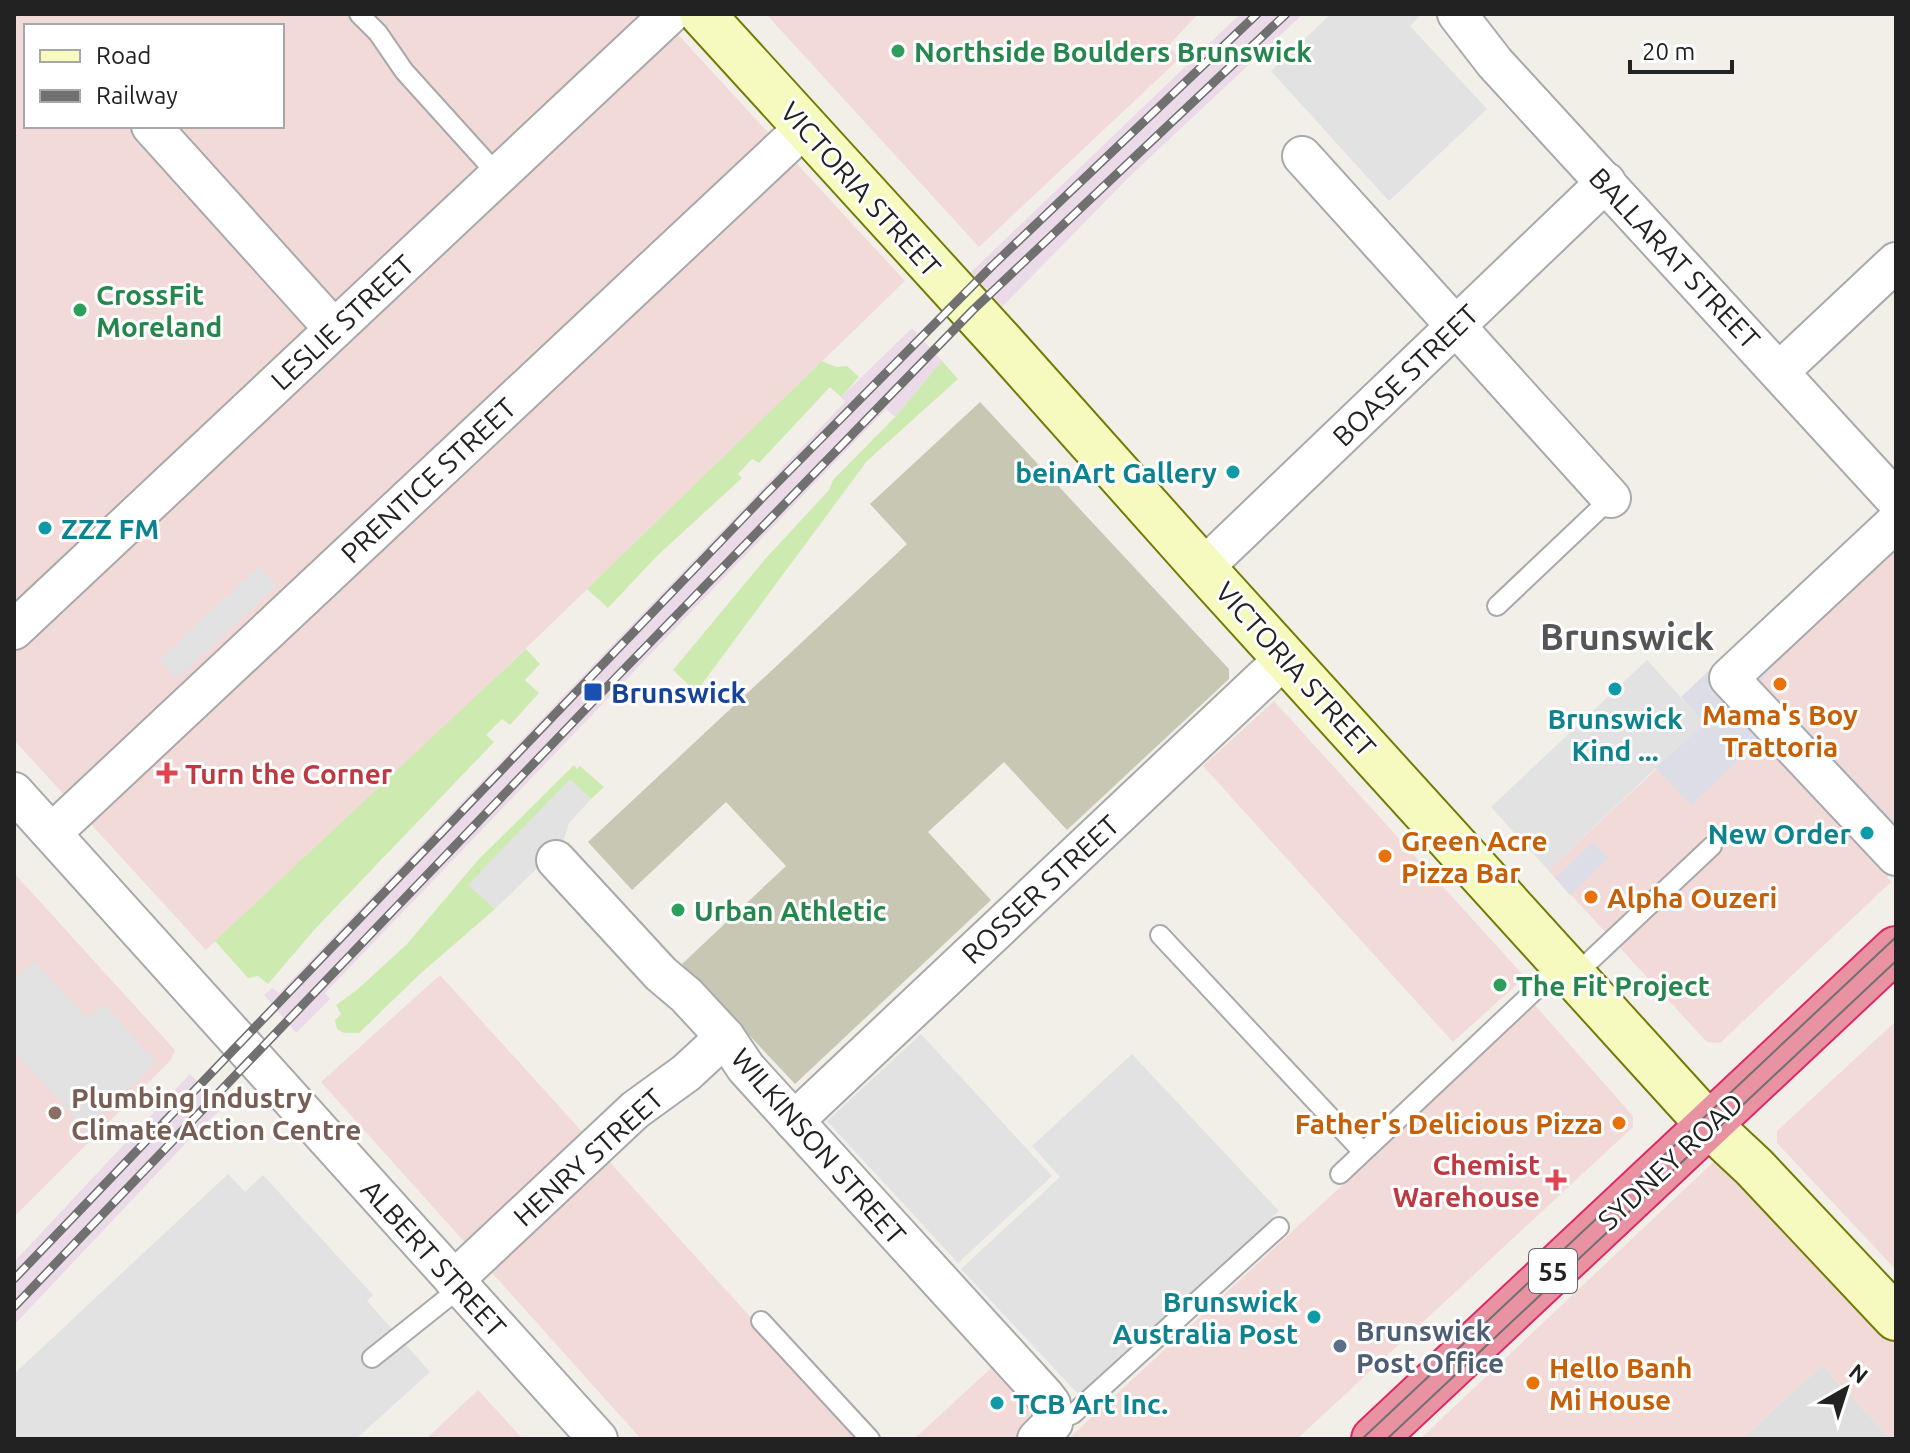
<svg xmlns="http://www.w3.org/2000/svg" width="1910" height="1453" font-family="Ubuntu,sans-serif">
<rect width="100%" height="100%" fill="#f2efe9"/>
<polygon fill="#e0dfdf" points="1822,1365 1891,1439 1742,1439"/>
<g fill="#f2dad9" fill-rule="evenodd">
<path d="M14,14h645l246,267 -454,440 -245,229 -192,-210zM26,26h256v100h-256z"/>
<polygon points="766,14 1198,14 1169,45 1179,59 979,247"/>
<polygon points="1895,547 1896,869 1887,877 1891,882 1720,1043 1707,1042 1548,870"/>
<polygon points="1274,701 1525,977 1453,1042 1203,766"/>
<polygon points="14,873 175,1050 170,1061 14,1217"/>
<polygon points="440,975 861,1439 641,1439 321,1082"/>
<polygon points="1533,1003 1633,1116 1633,1127 1297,1439 1068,1439 1363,1166"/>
<polygon points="1896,1021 1896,1270 1777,1143 1777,1131"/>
<polygon points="1725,1151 1896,1342 1896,1439 1891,1439 1822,1365 1742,1439 1420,1439"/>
<polygon points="1000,1360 1048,1413 1020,1439 914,1439"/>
<polygon points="478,1390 523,1439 426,1439"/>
</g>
<g fill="#ebdbe8">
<polygon points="1240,14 1303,14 1128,178 1002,307 968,275"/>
<polygon points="912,328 942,361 895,417 886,409 325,993 330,999 296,1033 264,995 272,988 279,993 845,402 841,397"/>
<polygon points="190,1074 223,1108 199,1129 14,1325 14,1262"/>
</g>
<polygon fill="#c7c7b4" points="980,402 1229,669 1229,679 1067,830 1004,762 928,832 991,900 795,1084 682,964 786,866 726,802 632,890 588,842 907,544 870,504"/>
<g fill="#cdebb0">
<polygon points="822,361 836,367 847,366 859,377 841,397 830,387 759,463 752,459 738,474 742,478 657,556 608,608 587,589"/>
<polygon points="942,361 958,379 867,461 696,692 673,670 766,558 829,490 833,480 895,417"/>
<polygon points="526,649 540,664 525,680 539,693 510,725 502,719 486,735 494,742 315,929 268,984 258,976 248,978 215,941"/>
<polygon points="574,765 577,769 580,766 604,787 591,799 570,780 469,885 495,909 420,974 359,1033 344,1033 337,1029 335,1020 341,1014 336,1005 358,989 407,944 478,860"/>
</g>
<g fill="#e2e2e2">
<polygon points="1331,14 1422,14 1410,26 1487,109 1389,201 1271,71"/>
<polygon points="259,566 277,585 177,679 159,660"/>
<polygon points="1647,660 1704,723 1548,870 1491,807"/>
<polygon points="570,779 591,799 569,823 563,843 495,909 468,885"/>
<polygon points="34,961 87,1018 103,1003 156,1062 87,1131 14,1051 14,979"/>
<polygon points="921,1034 1052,1176 958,1263 827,1121"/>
<polygon points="1132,1054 1279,1211 1080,1396 961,1269 1060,1177 1032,1146"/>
<polygon points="228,1174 245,1192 263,1175 373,1295 367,1301 430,1372 356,1439 14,1439 14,1374"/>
</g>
<g fill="#dddde8">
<polygon points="1742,639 1771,670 1761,681 1896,823 1896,869 1887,877 1759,741 1691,805 1656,768 1704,723 1681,697"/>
<polygon points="1593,842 1609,858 1570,895 1555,878"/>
</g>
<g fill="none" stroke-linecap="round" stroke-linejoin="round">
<g stroke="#a9a9a9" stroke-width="22">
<g id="lane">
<polyline points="359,14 378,33 404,71 498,175"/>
<polyline points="1497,606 1611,498"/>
<polyline points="1160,935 1362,1151"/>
<polyline points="1575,975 1712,846"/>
<polyline points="1340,1174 1564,963"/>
<polyline points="761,1321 870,1439"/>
<polyline points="372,1358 461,1287"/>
<polyline points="1053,1423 1073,1414 1279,1227"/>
</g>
</g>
<g stroke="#a9a9a9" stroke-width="42">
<g id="street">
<polyline points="1457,14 1495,63 1896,500"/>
<polyline points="151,126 334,329"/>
<polyline points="1302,156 1611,498"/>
<polyline points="1780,371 1896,262"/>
<polyline points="1896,522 1729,678 1896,856"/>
<polyline points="1203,568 1606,182"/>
<polyline points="14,630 670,14"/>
<polyline points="14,792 598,1439"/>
<polyline points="52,833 805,127"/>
<polyline points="556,860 661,974 686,995 725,1037 746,1068 1044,1395 1051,1404 1053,1423 1037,1439"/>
<polyline points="794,1121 1285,658"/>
<polyline points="454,1280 635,1110 686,1073 725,1037"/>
</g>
</g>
<g stroke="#707d05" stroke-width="48">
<polyline id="secondary" points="702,14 1004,345 1203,568 1709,1125 1754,1167 1896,1318"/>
</g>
<g stroke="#dc2a67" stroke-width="48">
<polyline id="highway" points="1374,1439 1896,949"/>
</g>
<use href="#lane" stroke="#fff" stroke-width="18"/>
<use href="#street" stroke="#fff" stroke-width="38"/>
<use href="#secondary" stroke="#f7fabf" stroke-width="44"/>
<use href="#highway" stroke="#e892a2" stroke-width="44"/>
<g stroke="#707070" stroke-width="2">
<polyline points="1362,1439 1896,937"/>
<polyline points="1387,1439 1896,961"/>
</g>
<g stroke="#707070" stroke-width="9">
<g id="rail">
<polyline points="14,1279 764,496 992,266 1257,14"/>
<polyline points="14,1307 600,694 973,310 1286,14"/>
</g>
</g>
<use href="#rail" stroke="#fff" stroke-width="6" stroke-dasharray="18" stroke-linecap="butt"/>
</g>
<g fill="#2e9e5b" stroke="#fff" stroke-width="3">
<circle cx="898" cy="51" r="8"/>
<circle cx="80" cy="310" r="8"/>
<circle cx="678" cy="910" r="8"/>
<circle cx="1500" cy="985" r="8"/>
</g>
<g fill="#0f9aa8" stroke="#fff" stroke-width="3">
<circle cx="1233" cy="472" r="8"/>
<circle cx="45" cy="528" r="8"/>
<circle cx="1615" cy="689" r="8"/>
<circle cx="1867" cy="833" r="8"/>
<circle cx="1314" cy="1317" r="8"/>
<circle cx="997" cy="1403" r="8"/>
</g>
<g fill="#e8710a" stroke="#fff" stroke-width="3">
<circle cx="1780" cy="684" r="8"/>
<circle cx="1385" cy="856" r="8"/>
<circle cx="1591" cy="897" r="8"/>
<circle cx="1619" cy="1123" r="8"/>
<circle cx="1533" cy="1383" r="8"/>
</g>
<rect fill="#1a4fb4" stroke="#fff" stroke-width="3" x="583" y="682" width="20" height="20" rx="4"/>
<g fill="#e0444e" stroke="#fff" stroke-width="3">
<path d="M163 761h8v8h8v8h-8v8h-8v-8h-8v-8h8z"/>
<path d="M1552 1168h8v8h8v8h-8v8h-8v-8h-8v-8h8z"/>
</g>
<circle fill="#8d6e63" stroke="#fff" stroke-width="3" cx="55" cy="1113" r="8"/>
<circle fill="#5c6f8a" stroke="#fff" stroke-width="3" cx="1340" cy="1346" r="8"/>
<g text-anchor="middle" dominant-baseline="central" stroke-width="6" stroke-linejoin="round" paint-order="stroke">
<rect fill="#fff" stroke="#646464" stroke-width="2" x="1529" y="1249" width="48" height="44" rx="6"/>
<g font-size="26" font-weight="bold" fill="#222">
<text x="1553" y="1271">55</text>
</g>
<g font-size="28" font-weight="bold" fill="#27864d" stroke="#fff" text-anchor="start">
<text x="914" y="51">Northside Boulders Brunswick</text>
<text x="96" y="294">CrossFit<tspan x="96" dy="32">Moreland</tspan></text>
<text x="694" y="910">Urban Athletic</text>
<text x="1516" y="985">The Fit Project</text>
</g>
<g font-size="28" fill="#222" stroke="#fff">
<text transform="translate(861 189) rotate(48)">VICTORIA STREET</text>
<text transform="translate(1675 258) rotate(47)">BALLARAT STREET</text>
<text transform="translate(342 322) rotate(-43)">LESLIE STREET</text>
<text transform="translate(1405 375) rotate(-44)">BOASE STREET</text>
<text transform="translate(428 480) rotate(-43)">PRENTICE STREET</text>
<text transform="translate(1296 669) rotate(48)">VICTORIA STREET</text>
<text transform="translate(1040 889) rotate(-43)">ROSSER STREET</text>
<text transform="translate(819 1146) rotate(49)">WILKINSON STREET</text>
<text transform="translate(588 1157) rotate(-42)">HENRY STREET</text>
<text transform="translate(1670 1161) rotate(-43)">SYDNEY ROAD</text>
<text transform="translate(434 1258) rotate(48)">ALBERT STREET</text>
</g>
<g font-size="28" font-weight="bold" fill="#0d838f" stroke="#fff" text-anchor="end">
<text x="1217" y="472">beinArt Gallery</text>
<text x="61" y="528" text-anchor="start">ZZZ FM</text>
<text x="1615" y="718" text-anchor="middle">Brunswick<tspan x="1615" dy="32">Kind ...</tspan></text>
<text x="1851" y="833">New Order</text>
<text x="1298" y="1301">Brunswick<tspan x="1298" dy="32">Australia Post</tspan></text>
<text x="1013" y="1403" text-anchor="start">TCB Art Inc.</text>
</g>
<g font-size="28" font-weight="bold" fill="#164399" stroke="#fff" text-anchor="start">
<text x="611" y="692">Brunswick</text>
</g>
<g font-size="28" font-weight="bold" fill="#c56008" stroke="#fff" text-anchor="start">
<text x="1780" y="714" text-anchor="middle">Mama's Boy<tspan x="1780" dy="32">Trattoria</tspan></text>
<text x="1401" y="840">Green Acre<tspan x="1401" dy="32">Pizza Bar</tspan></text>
<text x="1607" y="897">Alpha Ouzeri</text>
<text x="1603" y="1123" text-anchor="end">Father's Delicious Pizza</text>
<text x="1549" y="1367">Hello Banh<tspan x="1549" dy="32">Mi House</tspan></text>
</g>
<g font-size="28" font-weight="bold" fill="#be3a42" stroke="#fff" text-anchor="start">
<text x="185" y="773">Turn the Corner</text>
<text x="1540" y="1164" text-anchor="end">Chemist<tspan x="1540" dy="32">Warehouse</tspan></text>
</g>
<g font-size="28" font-weight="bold" fill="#785e54" stroke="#fff" text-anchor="start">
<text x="71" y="1097">Plumbing Industry<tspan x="71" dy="32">Climate Action Centre</tspan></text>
</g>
<g font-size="28" font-weight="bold" fill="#4e5e75" stroke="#fff" text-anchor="start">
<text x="1356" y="1330">Brunswick<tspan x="1356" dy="32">Post Office</tspan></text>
</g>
<g font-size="36" font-weight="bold" fill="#555" stroke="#fff">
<text x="1627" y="636">Brunswick</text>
</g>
</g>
<rect width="1910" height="1453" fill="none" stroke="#222222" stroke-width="32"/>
<rect x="24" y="24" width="260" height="104" fill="#ffffff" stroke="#a7a7a7" stroke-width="2"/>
<rect x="40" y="50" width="40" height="12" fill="#f7fabf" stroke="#a7a7a7" stroke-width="2"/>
<text x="96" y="64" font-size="24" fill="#222222">Road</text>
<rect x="40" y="90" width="40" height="12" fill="#707070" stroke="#a7a7a7" stroke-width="2"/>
<text x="96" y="104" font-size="24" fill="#222222">Railway</text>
<g transform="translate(1846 1389) rotate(39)" stroke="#ffffff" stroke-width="6" paint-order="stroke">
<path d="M0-6L14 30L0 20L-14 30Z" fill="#222222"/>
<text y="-12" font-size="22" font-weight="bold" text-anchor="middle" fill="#222222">N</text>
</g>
<path d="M1630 60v12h102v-12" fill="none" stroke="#222222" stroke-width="4"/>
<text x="1642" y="60" font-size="24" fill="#222222" stroke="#ffffff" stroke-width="6" paint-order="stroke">20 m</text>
</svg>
